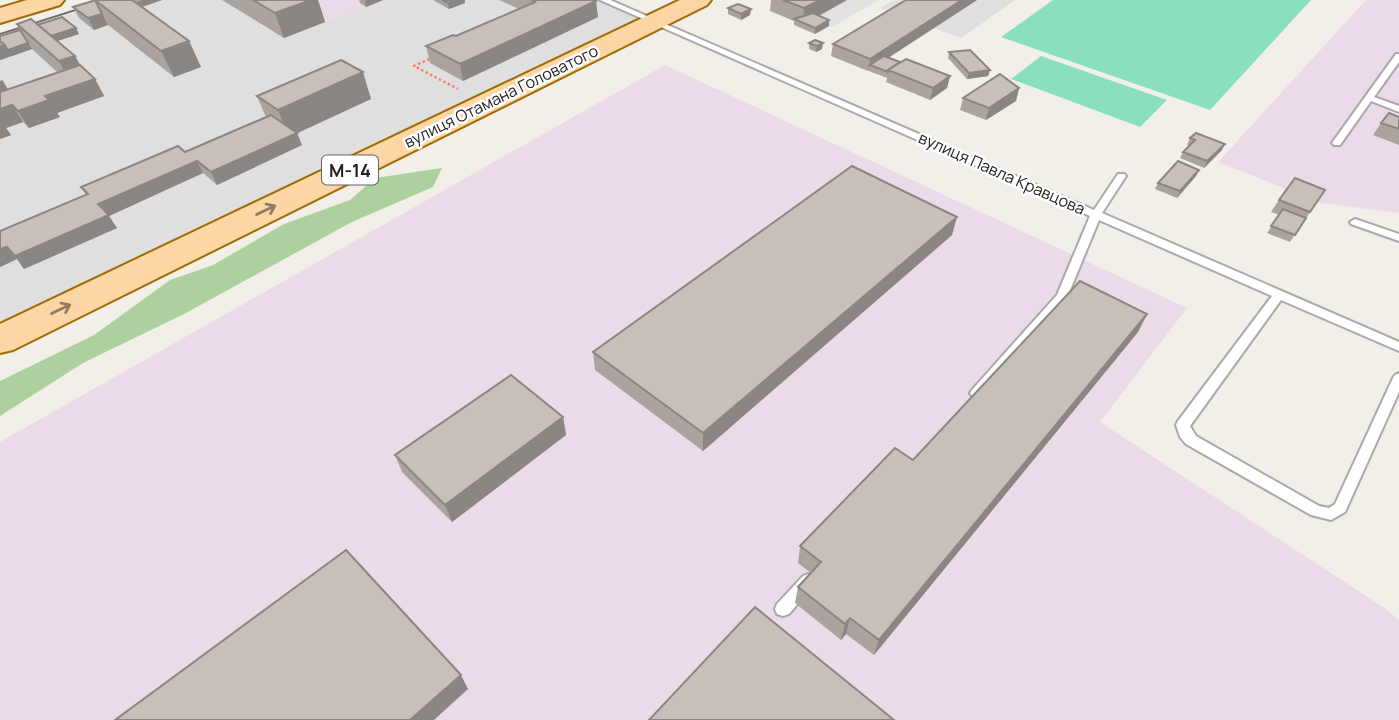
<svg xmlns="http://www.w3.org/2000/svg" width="1399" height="720" font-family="Manrope,sans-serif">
<rect width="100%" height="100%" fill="#f2efe9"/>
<g fill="#e0dfdf">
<polygon points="113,0 286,0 365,6 354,0 601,0 652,23 0,332 0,37"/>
<polygon points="894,0 1015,0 961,38 880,8"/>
</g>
<g fill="#ebdbe8">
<polygon points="286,0 354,0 366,7 325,22"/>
<polygon points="1366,0 1399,0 1399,213 1321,203 1218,162"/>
<polygon points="665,65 1187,308 1100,422 1386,609 1399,620 1399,720 0,720 0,442"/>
</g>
<polygon fill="#add19e" points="442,168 433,187 352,222 184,314 83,363 0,416 0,381 94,335 170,280 213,265 284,224 350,200 375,178"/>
<g fill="#88e0be">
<polygon points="1053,0 1311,0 1210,110 1001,37"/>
<polygon points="1041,56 1167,100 1140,127 1011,79"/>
</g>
<polygon fill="#e2e2e2" points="847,0 879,0 832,27 812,19"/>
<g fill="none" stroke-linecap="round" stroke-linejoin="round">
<g stroke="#a9a9a9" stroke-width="4">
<g id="lane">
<polygon points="600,0 610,0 1094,210 1118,174 1124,174 1126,176 1102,213 1399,342 1399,351 1281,300 1190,426 1196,436 1319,506 1329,508 1335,504 1393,378 1395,375 1399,373 1399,392 1345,512 1331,520 1311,515 1186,444 1180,437 1176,425 1178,421 1272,296 1099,220 1066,300 980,396 972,396 970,393 972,390 1057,295 1090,216"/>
<polygon points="1396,54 1399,54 1399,62 1374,97 1399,106 1399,112 1371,101 1340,145 1334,145 1332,143"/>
<polygon points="1355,219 1399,234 1399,241 1351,224 1350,222"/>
<polygon points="808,574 813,576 816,581 813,586 789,614 783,616 777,614 775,609 777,604 803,576"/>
</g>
</g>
<g stroke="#a06b00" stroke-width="4">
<g id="primary">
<polygon points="27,0 64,0 60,5 0,23 0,8"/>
<polygon points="680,0 711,0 707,5 13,350 0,353 0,324"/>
</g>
</g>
<polyline stroke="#fa8072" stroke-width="2.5" stroke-dasharray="2.5 2.5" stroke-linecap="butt" points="434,57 414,66 458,89"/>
<use href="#lane" fill="#fff" fill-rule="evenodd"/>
<use href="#primary" fill="#fcd6a4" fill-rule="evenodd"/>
<polyline stroke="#707070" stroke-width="2" points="0,34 107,0"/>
</g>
<g fill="#aba49e">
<polygon points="94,0 162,0 142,7 189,41 201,67 174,77 108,25 94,30 79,18 73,7"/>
<polygon points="222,0 318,0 325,22 284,38"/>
<polygon points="359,0 383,0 366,7 360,3"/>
<polygon points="433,0 465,0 465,3 449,9"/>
<polygon points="499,0 594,0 598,17 463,81 430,63 426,46 456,36 519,9"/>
<polygon points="771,0 847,0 819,16 829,20 829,26 815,34 794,25 794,21 770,11"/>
<polygon points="977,0 888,58 900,62 950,76 947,88 930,100 886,82 887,78 869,71 869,70 868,71 831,56 833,44"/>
<polygon points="728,8 751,9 750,15 741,20 728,14"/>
<polygon points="17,24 37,25 79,34 57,41 75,56 80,65 95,79 104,96 57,113 60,117 29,128 23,122 6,128 11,135 0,139 2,80 8,89 58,73 32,49 0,60 0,36 20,30"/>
<polygon points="809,43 822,49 816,52 809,49"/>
<polygon points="949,52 990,70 988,76 967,79 948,58"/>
<polygon points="1019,88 1016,101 986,120 960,110 963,98"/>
<polygon points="257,96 371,99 297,133 302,145 217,185 203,173 109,216 117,228 24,269 17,259 0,267 86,195 81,187 185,152 266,117"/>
<polygon points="1399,117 1399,145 1373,135 1381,123"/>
<polygon points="1190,138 1222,150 1204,168 1180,158 1183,152 1189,145 1187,145"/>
<polygon points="1199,170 1196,176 1177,198 1155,189 1158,183"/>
<polygon points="1325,190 1290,242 1267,233 1279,215 1271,212 1279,200"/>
<polygon points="952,235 703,451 595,370 593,352"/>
<polygon points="1147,314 1138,332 874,655 846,634 841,640 795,603 798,587 811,573 798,563 800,546 913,460"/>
<polygon points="563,417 566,435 452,522 402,472 395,455"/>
</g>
<g fill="#8b8681">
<polygon points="142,0 162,0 130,11 109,11"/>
<polygon points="311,0 318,0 325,22 284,38 275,13"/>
<polygon points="367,0 383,0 366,7 365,1"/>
<polygon points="456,0 465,0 465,3 449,9 448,3"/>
<polygon points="820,0 847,0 805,23 803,23 804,8"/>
<polygon points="962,0 977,0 874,67 870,65 868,71 870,59"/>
<polygon points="596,1 598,17 463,81 460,64"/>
<polygon points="751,9 750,15 741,20 741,14"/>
<polygon points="102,14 108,25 94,30 88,18"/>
<polygon points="829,20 829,26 815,34 815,28"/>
<polygon points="76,28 79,34 42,46 36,41"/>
<polygon points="189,41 201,67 174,77 161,51"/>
<polygon points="28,43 32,49 12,56 8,50"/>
<polygon points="823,43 822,49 816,52 817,46"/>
<polygon points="4,44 12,56 0,60 0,46"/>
<polygon points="75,56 89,81 95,79 104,96 57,113 60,117 29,128 18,111 45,96 73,86 59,61"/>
<polygon points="990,70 988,76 967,79 969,73"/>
<polygon points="363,72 371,99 289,137 278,110"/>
<polygon points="950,76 947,88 930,100 933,88"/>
<polygon points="2,80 19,106 12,105 23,122 6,128 11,135 0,139 0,81"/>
<polygon points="1019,88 1016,101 986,120 989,108"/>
<polygon points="297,133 302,145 217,185 211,172"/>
<polygon points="1225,144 1222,150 1204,168 1207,161"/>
<polygon points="197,161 203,173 109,216 117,228 24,269 15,256 98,204"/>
<polygon points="1199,170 1196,176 1177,198 1180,191"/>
<polygon points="957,217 952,235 703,451 703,433"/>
<polygon points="7,247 17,259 0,267 0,249"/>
<polygon points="1147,314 1138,332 874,655 879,640"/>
<polygon points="563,417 566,435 452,522 445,505"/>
<polygon points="850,618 846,634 841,640 845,624"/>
<polygon points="461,675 468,689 434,720 410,720"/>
</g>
<g fill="#c7bfb8" stroke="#8b8681" stroke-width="2">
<polygon points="95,0 132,0 189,41 161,51"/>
<polygon points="95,0 102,14 88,18 73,7 96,0"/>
<polygon points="253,0 311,0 275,13"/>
<polygon points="442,0 456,0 448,3"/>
<polygon points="532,0 594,0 596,1 460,64 426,46 453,35 456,36 535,2"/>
<polygon points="783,0 820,0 804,8"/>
<polygon points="906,0 962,0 870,59 833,44"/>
<polygon points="738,4 751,9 741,14 728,8"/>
<polygon points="813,13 829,20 815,28 794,19"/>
<polygon points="62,17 76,28 51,36 37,25"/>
<polygon points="31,19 75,56 59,61 17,24"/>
<polygon points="20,30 28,43 8,50 4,44 0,41 0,36"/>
<polygon points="815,40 823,43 817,46 809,43"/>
<polygon points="970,50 990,70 969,73 949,52"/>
<polygon points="884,56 900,62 888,70 888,72 870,65"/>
<polygon points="906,59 950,76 933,88 888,70"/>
<polygon points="341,60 363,72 278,110 257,96"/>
<polygon points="80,65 95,79 45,96 49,100 18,111 12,105 0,109 0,92"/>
<polygon points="1000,74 1019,88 989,108 963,98"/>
<polygon points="1389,113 1399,117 1399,129 1381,123"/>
<polygon points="271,115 297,133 211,172 197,161 98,204 109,215 15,256 7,247 0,249 0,231 88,194 81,187 178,146 185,152"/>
<polygon points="1196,133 1225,144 1207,161 1183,152 1195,140 1190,138"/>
<polygon points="1178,161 1199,170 1180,191 1158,183"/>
<polygon points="852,166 957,217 703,433 593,352"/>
<polygon points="1295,178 1325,190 1310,212 1279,200"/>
<polygon points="1283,209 1306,218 1295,235 1271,226"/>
<polygon points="1080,281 1147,314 879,640 850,618 845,624 798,587 821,562 800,546 895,448 913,460"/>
<polygon points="511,375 563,417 445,505 395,455"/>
<polygon points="346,550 461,675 410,720 115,720"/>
<polygon points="755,607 894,720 649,720"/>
</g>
<defs><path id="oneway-shaft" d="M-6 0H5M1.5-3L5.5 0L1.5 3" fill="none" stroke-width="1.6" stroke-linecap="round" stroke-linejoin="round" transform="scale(1.75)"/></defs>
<g stroke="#8f7c63">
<use href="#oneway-shaft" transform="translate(266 210) rotate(-26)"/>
<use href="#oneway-shaft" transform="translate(61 309) rotate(-26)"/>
</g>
<g text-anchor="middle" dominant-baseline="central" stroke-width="5" stroke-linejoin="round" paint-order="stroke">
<g font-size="16" fill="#222" stroke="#fff">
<text transform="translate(501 96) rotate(-26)">вулиця Отамана Головатого</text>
<text transform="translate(1002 173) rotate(24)">вулиця Павла Кравцова</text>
</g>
<rect fill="#fff" stroke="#646464" stroke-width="2" x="322" y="155.5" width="56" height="29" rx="5"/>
<g font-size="18" font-weight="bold" fill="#222">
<text x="350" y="170">М-14</text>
</g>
</g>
</svg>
